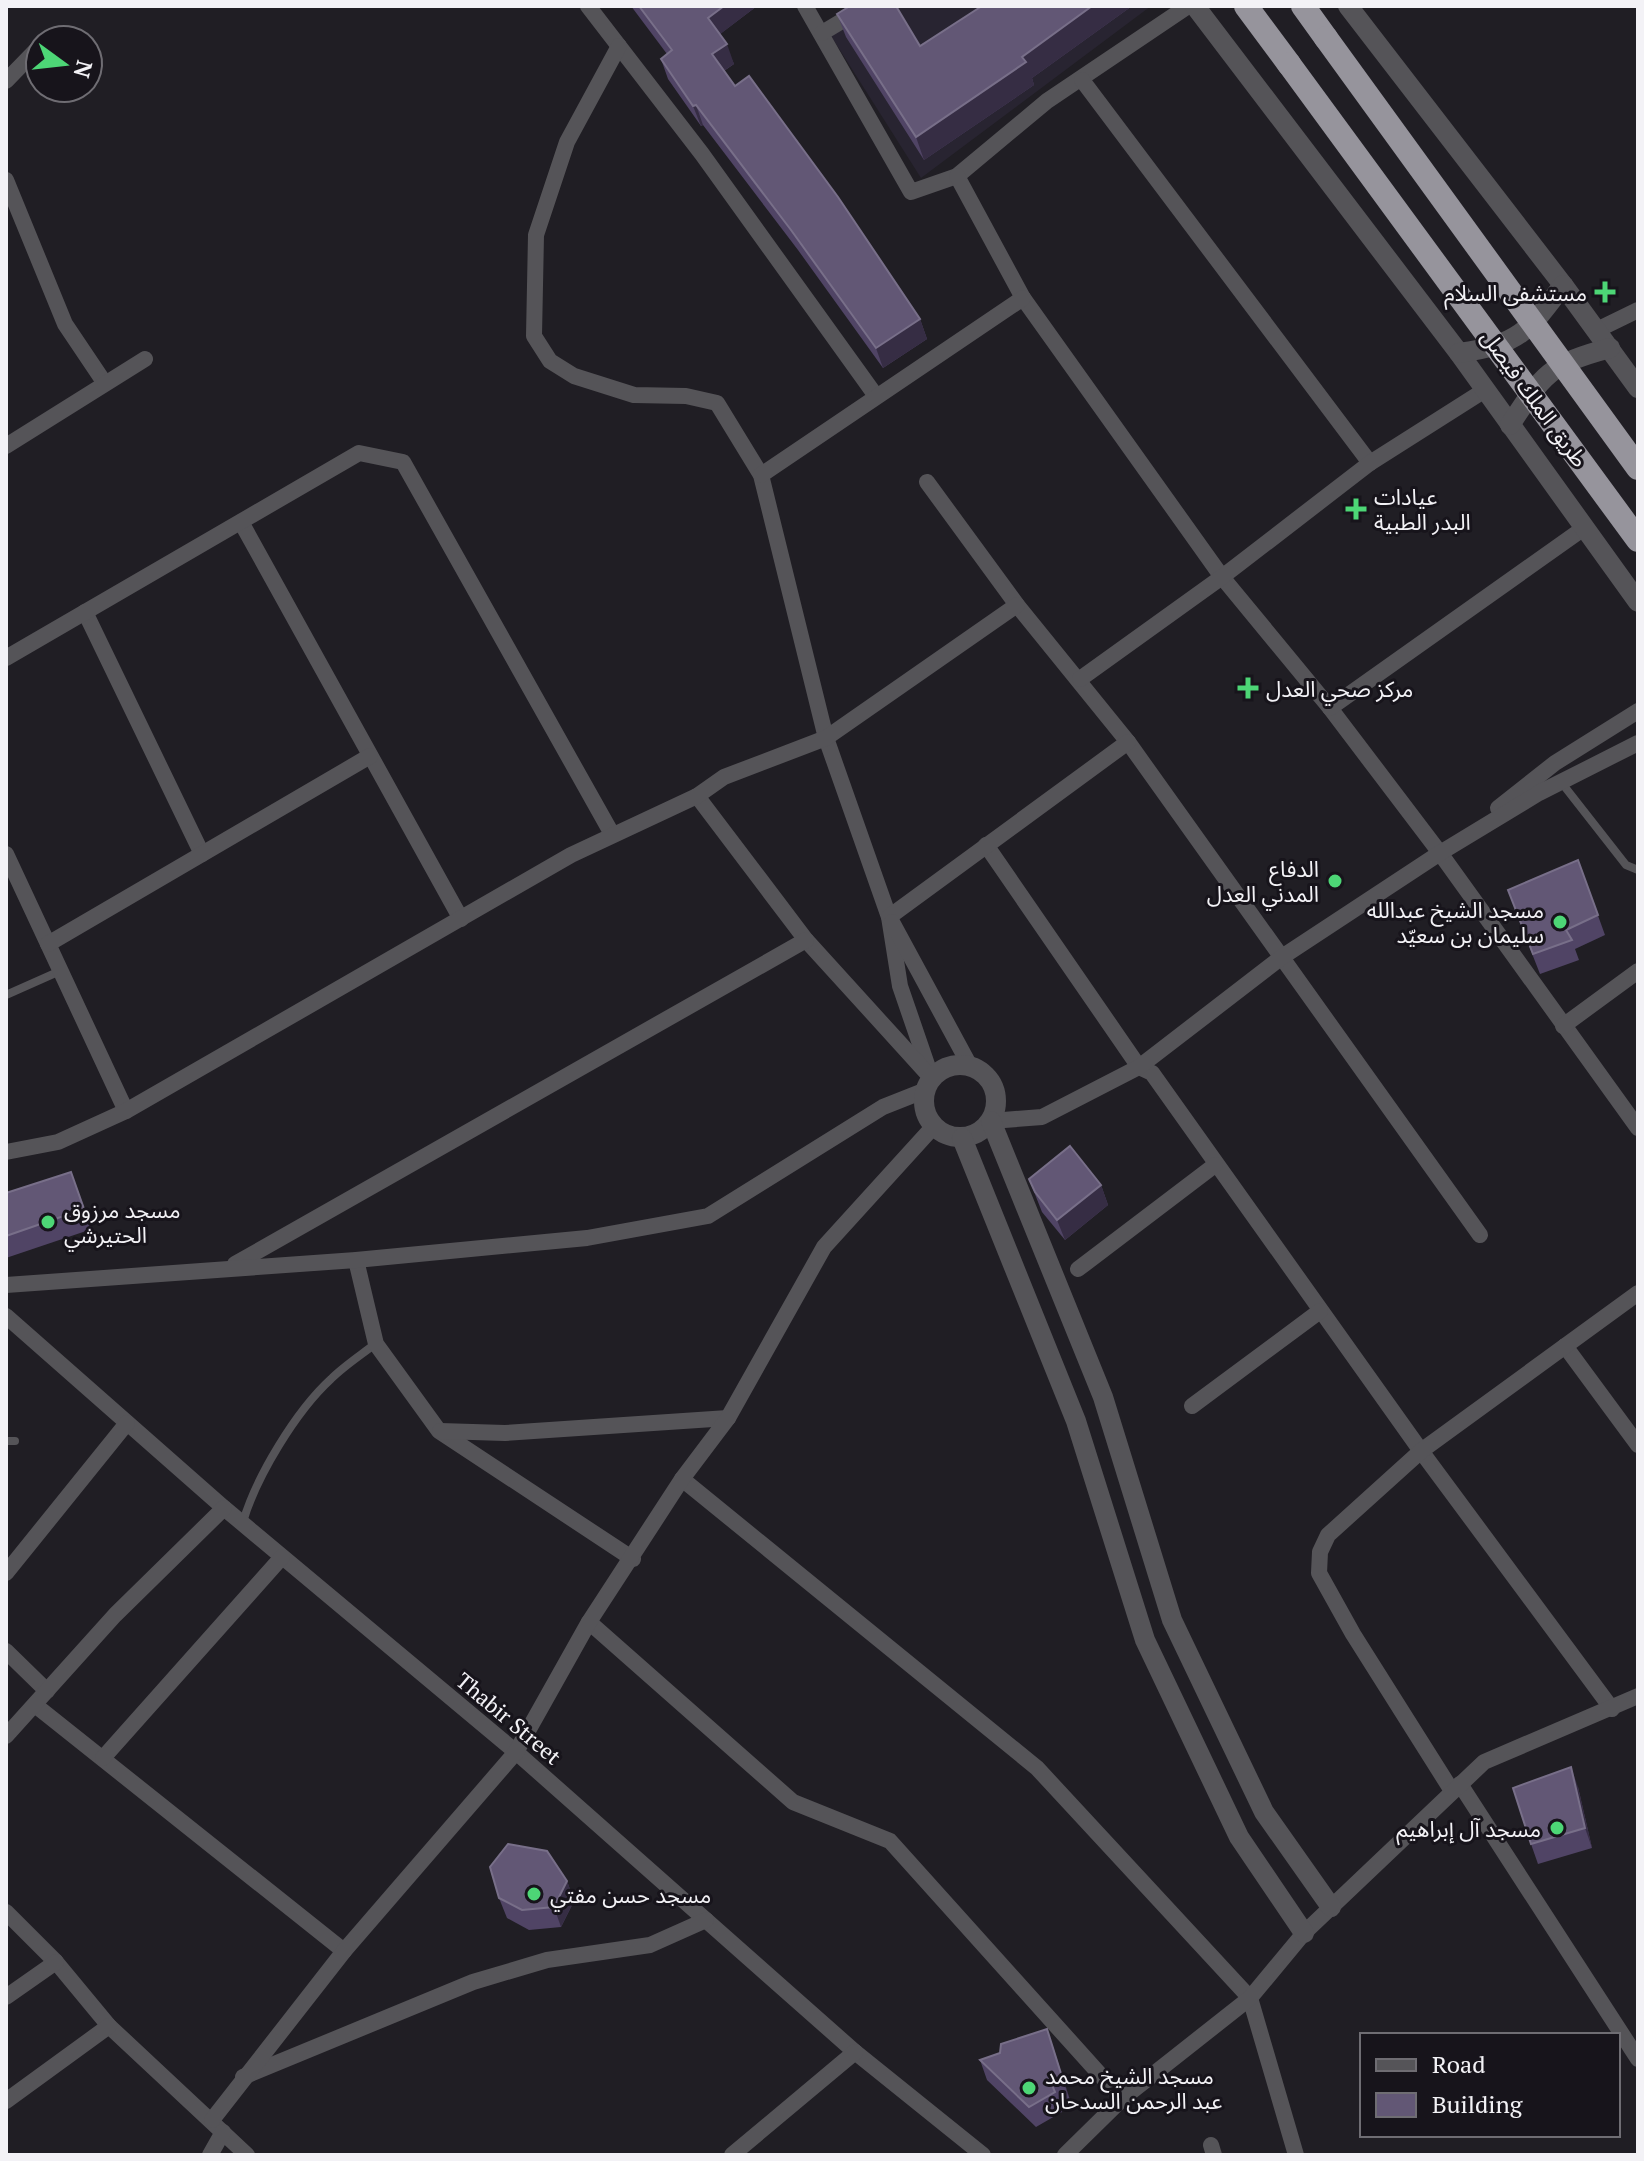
<svg xmlns="http://www.w3.org/2000/svg" width="1644" height="2161" font-family="'PT Serif','Noto Sans Arabic',serif">
<rect width="100%" height="100%" fill="#201e24"/>
<polygon fill="#282431" points="880,6 1151,6 921,178 831,36"/>
<g fill="none" stroke-linecap="round" stroke-linejoin="round">
<g stroke="#555458" stroke-width="8">
<polyline points="1561,782 1626,865 1638,870"/>
<polyline points="6,995 60,971"/>
<polyline points="6,1441 15,1441"/>
<path d="M243,1522c13,-45 53,-111 88,-143 13,-13 30,-24 44,-35"/>
</g>
<g stroke="#555458" stroke-width="16">
<polyline points="588,6 702,154 876,396"/>
<polyline points="805,6 911,192 957,176 1047,101 1188,6"/>
<polyline points="822,33 867,6"/>
<polyline points="619,46 567,142 536,235 534,336 550,361 574,376 634,395 686,396 717,403 761,475 826,738 889,917 900,986 932,1079"/>
<polyline points="1082,80 1370,463"/>
<polyline points="6,81 40,46"/>
<polyline points="957,176 1023,298 1222,577 1330,708 1440,853 1638,1128"/>
<polyline points="6,180 65,324 104,382"/>
<polyline points="1597,330 1638,310"/>
<polyline points="6,446 145,359"/>
<polyline points="761,475 1023,298"/>
<polyline points="927,482 1017,605 1128,742 1480,1235"/>
<polyline points="241,522 461,919"/>
<polyline points="85,612 202,854"/>
<polyline points="6,658 359,453 403,462 612,834"/>
<polyline points="1080,679 1222,577 1370,463 1485,390"/>
<polyline points="1330,708 1584,528"/>
<polyline points="697,796 806,940 926,1072"/>
<polyline points="1498,808 1555,763 1638,711"/>
<polyline points="986,845 1139,1067 1152,1073 1421,1451 1612,1709"/>
<polyline points="6,854 126,1111"/>
<polyline points="889,917 1128,742"/>
<polyline points="892,922 970,1066"/>
<polyline points="48,944 370,756"/>
<polyline points="1563,1026 1638,971"/>
<polyline points="991,1121 1042,1117 1139,1067 1282,957 1440,853 1539,793 1638,743"/>
<polyline points="6,1152 58,1142 126,1111 571,855 697,796 724,777 826,738 1017,605"/>
<polyline points="356,1260 376,1344 439,1431 633,1559"/>
<polyline points="235,1264 806,940"/>
<polyline points="1078,1269 1215,1165"/>
<polyline points="6,1285 356,1260 587,1238 708,1216 883,1107 926,1090"/>
<polyline points="6,1316 224,1508 516,1752 855,2052 983,2155"/>
<polyline points="1565,1346 1638,1445"/>
<polyline points="1192,1406 1320,1311"/>
<polyline points="440,1431 505,1433 728,1418"/>
<polyline points="682,1479 1037,1768 1250,1998 1296,2155"/>
<polyline points="6,1573 127,1423"/>
<polyline points="589,1622 793,1802 890,1841 1122,2099"/>
<polyline points="6,1651 47,1691"/>
<polyline points="35,1705 344,1951"/>
<polyline points="6,1736 115,1615 224,1508"/>
<polyline points="103,1758 282,1557"/>
<polyline points="1460,1784 1638,2059"/>
<polyline points="1452,1791 1353,1634 1319,1573 1320,1552 1328,1535 1421,1451 1638,1293"/>
<polyline points="6,1912 56,1962 109,2026 247,2155"/>
<polyline points="6,1997 56,1962"/>
<polyline points="243,2077 473,1982 547,1960 650,1945 706,1920"/>
<polyline points="6,2101 109,2026"/>
<polyline points="212,2120 344,1951 516,1752 589,1622 682,1479 728,1418 824,1247 934,1126"/>
<polyline points="1211,2145 1214,2155"/>
<polyline points="210,2155 223,2132"/>
<polyline points="732,2155 855,2052"/>
<polyline points="1065,2155 1122,2099 1250,1998 1304,1933 1484,1762 1638,1696"/>
</g>
<g stroke="#555458" stroke-width="20">
<polyline points="1195,6 1459,353 1638,602"/>
<polyline points="1348,6 1563,285 1638,388"/>
<path d="M1459,353c60,-9 69,-21 104,-68"/>
<path d="M1510,425c33,-51 40,-61 100,-77"/>
<circle cx="960" cy="1101" r="36"/>
<polyline points="991,1121 1103,1397 1172,1620 1264,1812 1331,1907"/>
<polyline points="962,1138 1076,1421 1145,1640 1239,1837 1304,1933"/>
</g>
<g stroke="#96949c" stroke-width="24">
<polyline points="1246,6 1289,64"/>
<polyline points="1303,6 1326,38"/>
</g>
<g stroke="#96949c" stroke-width="24">
<polyline points="1326,38 1638,468"/>
<polyline points="1289,64 1638,540"/>
</g>
</g>
<g fill="#504465">
<polygon points="631,6 757,6 720,34 734,64 724,71 920,319 927,339 883,368 798,250 703,125 701,126 668,79 661,59 667,54"/>
<polygon points="982,6 1132,6 1032,78 1034,85 924,160 846,37 837,14 920,46"/>
<polygon points="1578,860 1605,935 1575,949 1579,960 1540,974 1515,910"/>
<polygon points="71,1172 92,1229 6,1258 6,1193"/>
<polygon points="1029,1179 1101,1185 1108,1205 1065,1240 1042,1212"/>
<polygon points="1578,1787 1592,1848 1538,1864 1531,1844"/>
<polygon points="567,1881 574,1901 561,1927 529,1930 507,1918 499,1898"/>
<polygon points="1047,2029 1070,2100 1060,2105 1062,2112 1036,2127 987,2080 980,2060 1000,2053"/>
</g>
<g fill="#362d44">
<polygon points="724,6 757,6 715,38 708,18"/>
<polygon points="1092,6 1132,6 1032,78 1034,85 924,160 916,137 1022,57"/>
<polygon points="727,44 734,64 719,74 712,54"/>
<polygon points="696,105 703,125 701,126 693,106"/>
<polygon points="920,319 927,339 883,368 876,348"/>
<polygon points="1101,1185 1108,1205 1065,1240 1057,1220"/>
<polygon points="1571,1767 1578,1787 1592,1848 1585,1828"/>
<polygon points="567,1881 574,1901 561,1927 554,1907"/>
<polygon points="1047,2029 1054,2049 1070,2100 1063,2080"/>
</g>
<g fill="#625775" stroke="#786f89" stroke-width="2">
<polygon points="639,6 724,6 708,18 727,44 712,54 735,86 749,76 838,197 920,319 876,348 791,230 696,105 693,106 661,59 672,50"/>
<polygon points="850,6 896,6 920,46 982,6 1092,6 1022,57 1026,62 916,137 837,14"/>
<polygon points="1578,860 1598,915 1566,930 1572,940 1533,954 1508,890"/>
<polygon points="1070,1146 1101,1185 1057,1220 1035,1192 1029,1179"/>
<polygon points="71,1172 84,1209 6,1236 6,1193"/>
<polygon points="1571,1767 1585,1828 1531,1844 1513,1788"/>
<polygon points="508,1844 547,1851 567,1881 554,1907 522,1910 499,1898 490,1867"/>
<polygon points="1047,2029 1063,2080 1052,2085 1055,2092 1029,2107 980,2060 1000,2053 1001,2044"/>
</g>
<g fill="#4dd676" stroke="#17141b" stroke-width="3">
<path d="M1601 280h8v8h8v8h-8v8h-8v-8h-8v-8h8z"/>
<path d="M1352 497h8v8h8v8h-8v8h-8v-8h-8v-8h8z"/>
<path d="M1244 676h8v8h8v8h-8v8h-8v-8h-8v-8h8z"/>
<circle cx="1335" cy="881" r="8"/>
<circle cx="1560" cy="922" r="8"/>
<circle cx="48" cy="1222" r="8"/>
<circle cx="1557" cy="1828" r="8"/>
<circle cx="534" cy="1894" r="8"/>
<circle cx="1029" cy="2088" r="8"/>
</g>
<g text-anchor="middle" dominant-baseline="central" stroke-width="6" stroke-linejoin="round" paint-order="stroke">
<g font-size="22" fill="#f3f2f6" stroke="#17141b" text-anchor="start">
<text x="1587" y="292" text-anchor="end">مستشفى السلام</text>
<text x="1374" y="496">عيادات<tspan x="1374" dy="25">البدر الطبية</tspan></text>
<text x="1266" y="688">مركز صحي العدل</text>
<text x="1319" y="868" text-anchor="end">الدفاع<tspan x="1319" dy="25">المدني العدل</tspan></text>
<text x="1544" y="909" text-anchor="end">مسجد الشيخ عبدالله<tspan x="1544" dy="25">سليمان بن سعيّد</tspan></text>
<text x="64" y="1209">مسجد مرزوق<tspan x="64" dy="25">الحتيرشي</tspan></text>
<text x="1541" y="1828" text-anchor="end">مسجد آل إبراهيم</text>
<text x="550" y="1894">مسجد حسن مفتي</text>
<text x="1045" y="2075">مسجد الشيخ محمد<tspan x="1045" dy="25">عبد الرحمن السدحان</tspan></text>
</g>
<g font-size="22" fill="#f3f2f6" stroke="#17141b">
<text transform="translate(1535 398) rotate(54)">طريق الملك فيصل</text>
<text transform="translate(509 1718) rotate(40)">Thabir Street</text>
</g>
</g>
<rect width="1644" height="2161" fill="none" stroke="#f3f2f6" stroke-width="16"/>
<rect x="1360" y="2033" width="260" height="104" fill="#17141b" stroke="#6f6d73" stroke-width="2"/>
<rect x="1376" y="2059" width="40" height="12" fill="#555458" stroke="#6f6d73" stroke-width="2"/>
<text x="1432" y="2073" font-size="24" fill="#f3f2f6">Road</text>
<rect x="1376" y="2093" width="40" height="24" fill="#625775" stroke="#6f6d73" stroke-width="2"/>
<text x="1432" y="2113" font-size="24" fill="#f3f2f6">Building</text>
<g transform="translate(64 64) rotate(105)"><circle r="38" fill="#17141b" stroke="#6f6d73" stroke-width="2"/>
<path d="M0-6L14 30L0 20L-14 30Z" fill="#4dd676"/>
<text y="-12" font-size="22" font-weight="bold" text-anchor="middle" fill="#f3f2f6">N</text>
</g>
</svg>
